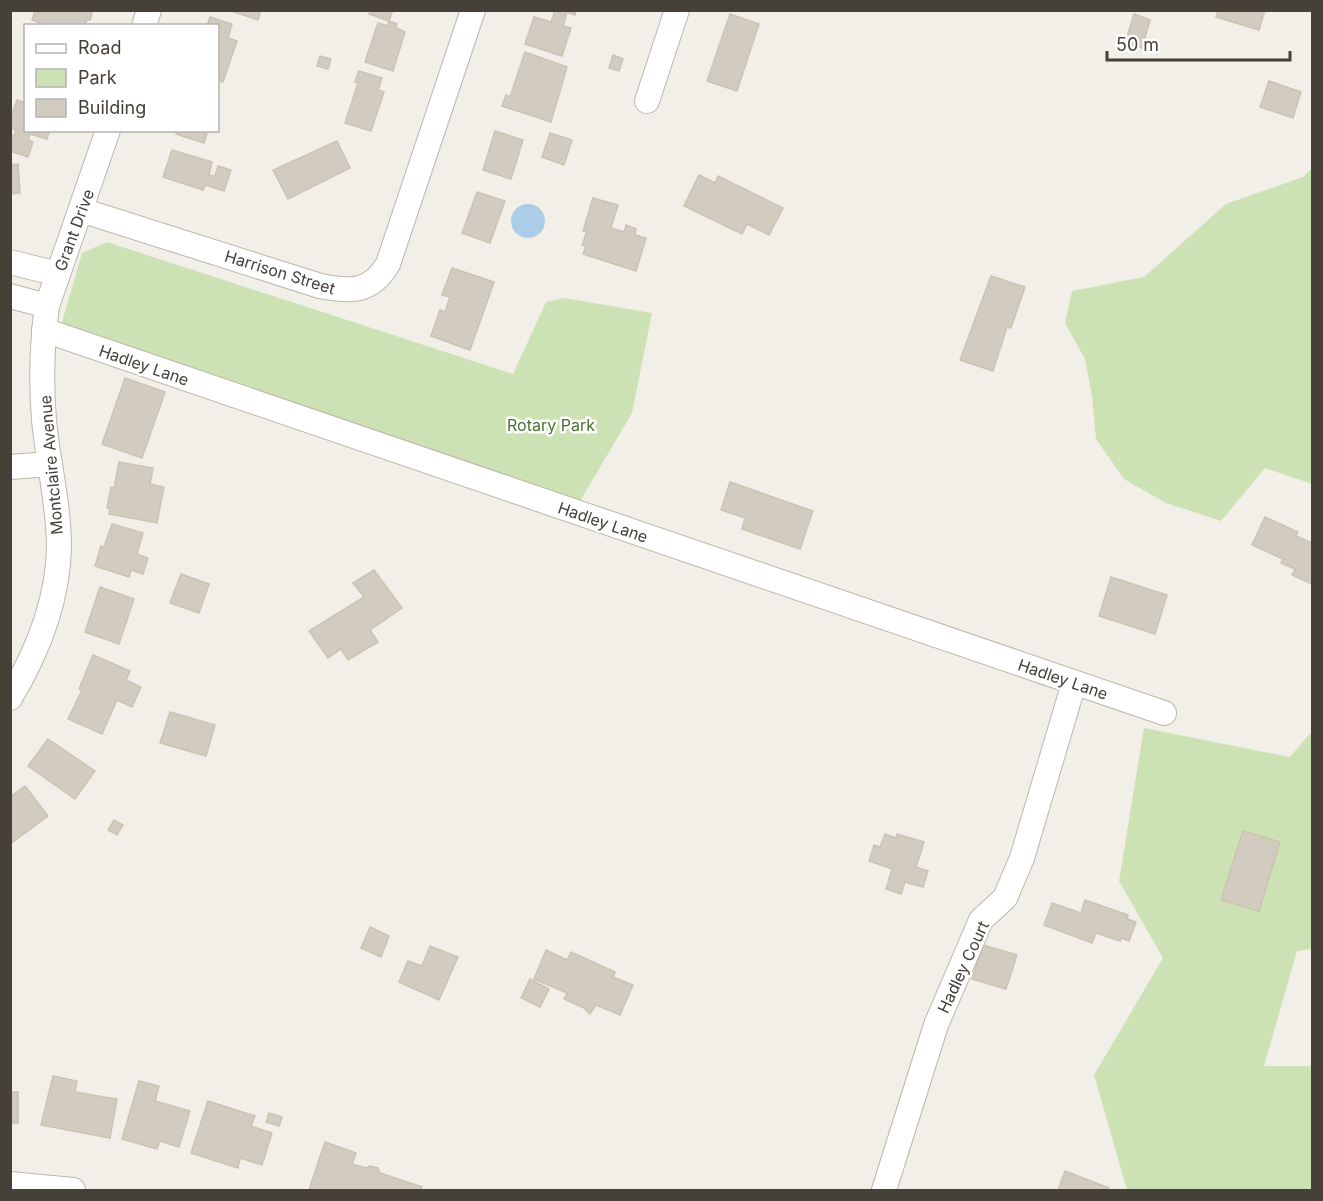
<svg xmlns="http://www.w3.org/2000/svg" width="1323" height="1201" font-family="Inter,sans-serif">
<rect width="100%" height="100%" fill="#f2efe8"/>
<g fill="#cce2b5">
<polygon points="1312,168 1312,484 1265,468 1221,521 1166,503 1124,479 1096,439 1092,396 1085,359 1065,323 1072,291 1144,277 1226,204 1303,177"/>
<polygon points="107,242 513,374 546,302 564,298 652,313 632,413 579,503 77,334 62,322 82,253"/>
<polygon points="1144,728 1290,757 1312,731 1312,949 1297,951 1264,1066 1312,1066 1312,1190 1127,1190 1094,1075 1163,958 1119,881"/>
</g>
<circle fill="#abcde8" cx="528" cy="221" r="17"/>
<g fill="#d2cbbf" stroke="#ccc3b3" stroke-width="1.5">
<polygon points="35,10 93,10 90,20 87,20 85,26 49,26 32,20"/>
<polygon points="228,10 261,10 258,20"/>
<polygon points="370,10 393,10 389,21 369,14"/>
<polygon points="555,10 576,10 575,15 567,12 563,26 571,28 562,56 525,44 534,17 551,22"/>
<polygon points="1218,10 1265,10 1259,30 1216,17"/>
<polygon points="730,14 759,24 737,91 707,81"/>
<polygon points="1134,14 1150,20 1142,48 1125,43"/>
<polygon points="210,17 232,24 228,38 237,41 223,82 218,80 218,26 207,26"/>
<polygon points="389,21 397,24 396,28 405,32 393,71 365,62 378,23 388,26"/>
<polygon points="525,52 567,67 551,122 502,106 506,95 510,97"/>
<polygon points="613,55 623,59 619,71 609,68"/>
<polygon points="320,56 331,59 328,69 317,66"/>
<polygon points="359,71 382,78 378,90 384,92 371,131 345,123 358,83 355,82"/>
<polygon points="1269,81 1301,92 1293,118 1260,107"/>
<polygon points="17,100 26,103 26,130 50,130 47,139 30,134 28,140 33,142 28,157 10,151 10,135 14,136 16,130 10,128 10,120"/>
<polygon points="178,130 208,130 204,143 176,134"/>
<polygon points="495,131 523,140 511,179 483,170"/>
<polygon points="550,133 572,140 564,165 542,157"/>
<polygon points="337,141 350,168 288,199 273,170"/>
<polygon points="172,150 212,162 209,175 215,176 218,166 231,170 224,191 205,185 203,190 163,177"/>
<polygon points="18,164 20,193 10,194 10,165"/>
<polygon points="699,175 715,183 718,176 783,208 769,235 747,224 742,234 684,206"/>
<polygon points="477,192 505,201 490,243 462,233"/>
<polygon points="593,198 618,205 611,228 624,232 626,225 636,229 635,235 646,238 636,271 583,254 586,246 582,245 587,231 583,231"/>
<polygon points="452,268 494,282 470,350 431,336 440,310 445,312 450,297 442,295"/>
<polygon points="991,276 1025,287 1011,328 1007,327 993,371 960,360"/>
<polygon points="125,378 165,392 142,458 102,444"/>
<polygon points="119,462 153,468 150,484 164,487 157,523 109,514 110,508 107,508 111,487 114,488"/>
<polygon points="730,482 813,511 800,549 742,529 745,518 721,510"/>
<polygon points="1265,517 1298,532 1296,536 1312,543 1312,584 1292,575 1295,569 1281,563 1283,559 1252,545"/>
<polygon points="112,524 143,533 137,554 148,558 143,574 131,570 129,577 95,566 101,546 104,547"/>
<polygon points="374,570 402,608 370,630 378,642 348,660 341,649 328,658 309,631 364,597 353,583"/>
<polygon points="181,574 209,584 199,613 170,603"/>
<polygon points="1111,577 1167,595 1155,634 1099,616"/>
<polygon points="100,587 134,599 119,644 85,632"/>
<polygon points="93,655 130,671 126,680 141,687 132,707 117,700 102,734 68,719 82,690 79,689"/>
<polygon points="170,712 215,725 206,756 160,743"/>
<polygon points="48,739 95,771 75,799 28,766"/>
<polygon points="25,786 48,816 10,844 10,797"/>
<polygon points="114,820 123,825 117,835 108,830"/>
<polygon points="1243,831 1280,842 1259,911 1221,900"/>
<polygon points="885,834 896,838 897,834 924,842 916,867 928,871 923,887 905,882 901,894 886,889 892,869 869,861 874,845 880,847"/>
<polygon points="1085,900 1128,915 1127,919 1136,922 1129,941 1122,938 1120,941 1096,933 1092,943 1044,925 1052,903 1081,913"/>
<polygon points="370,927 389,936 381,957 361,948"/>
<polygon points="983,945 1017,955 1006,989 972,979"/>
<polygon points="430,946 458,957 439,1000 399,982 408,961 422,966"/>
<polygon points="546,950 567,960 571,952 615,972 613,977 633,985 620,1015 596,1005 590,1014 584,1008 564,999 567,993 534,979"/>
<polygon points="530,979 549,989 540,1007 521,998"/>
<polygon points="53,1076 77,1081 75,1092 117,1099 110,1138 41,1125"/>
<polygon points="139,1081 159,1086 155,1101 190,1111 179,1147 160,1141 157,1149 122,1139"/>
<rect x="10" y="1092" width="8" height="31"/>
<polygon points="208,1101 255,1116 251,1126 272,1133 262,1165 240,1158 238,1168 191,1153"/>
<polygon points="269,1113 282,1117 279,1126 266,1122"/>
<polygon points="325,1142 356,1153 352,1164 366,1168 370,1166 378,1168 380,1173 422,1187 420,1190 309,1190"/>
<polygon points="1065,1171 1109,1188 1108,1190 1058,1190"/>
</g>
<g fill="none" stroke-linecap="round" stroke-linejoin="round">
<g stroke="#bcb7ac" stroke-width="26">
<g id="minor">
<polyline points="144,26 149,10"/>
<polyline points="647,101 677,10"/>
<path d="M81,210l239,76c30,6 51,7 68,-22l85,-254"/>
<polyline points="10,262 58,274"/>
<polyline points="10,296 47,306"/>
<polyline points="44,330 1164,713"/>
<polyline points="10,467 50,464"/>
<path d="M10,698c27,-45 48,-97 49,-151 0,-43 -11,-84 -15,-127 -3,-37 -2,-77 3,-114l61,-176"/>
<polyline points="10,1184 73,1190"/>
<polyline points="884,1190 936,1025 981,920 1005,898 1022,858 1074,683"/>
</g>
</g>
<use href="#minor" stroke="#fff" stroke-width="24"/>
</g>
<g text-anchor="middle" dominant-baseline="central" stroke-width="5" stroke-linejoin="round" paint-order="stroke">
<g font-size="16" fill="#454038" stroke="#fff">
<text transform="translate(74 230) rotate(-70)">Grant Drive</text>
<text transform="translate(280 272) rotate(17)">Harrison Street</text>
<text transform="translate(144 365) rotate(19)">Hadley Lane</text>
<text transform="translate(51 465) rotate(-95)">Montclaire Avenue</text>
<text transform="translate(603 522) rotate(19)">Hadley Lane</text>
<text transform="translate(1063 679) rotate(19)">Hadley Lane</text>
<text transform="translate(963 967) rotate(-65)">Hadley Court</text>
</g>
<g font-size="16" fill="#477031" stroke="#fff">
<text x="551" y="425">Rotary Park</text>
</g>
</g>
<rect width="1323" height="1201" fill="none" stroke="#454038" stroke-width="24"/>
<rect x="24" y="24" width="195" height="108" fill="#ffffff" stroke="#b5b3af" stroke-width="1.5"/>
<rect x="36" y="44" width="30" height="9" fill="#ffffff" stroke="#b5b3af" stroke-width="1.5"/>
<text x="78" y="54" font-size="18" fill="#454038">Road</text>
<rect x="36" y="69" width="30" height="18" fill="#cce2b5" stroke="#b5b3af" stroke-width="1.5"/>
<text x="78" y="84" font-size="18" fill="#454038">Park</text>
<rect x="36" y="99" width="30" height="18" fill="#d2cbbf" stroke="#b5b3af" stroke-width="1.5"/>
<text x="78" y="114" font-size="18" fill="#454038">Building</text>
<path d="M1107 51v9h183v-9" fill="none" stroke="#454038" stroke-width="3"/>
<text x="1116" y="51" font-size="18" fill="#454038" stroke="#ffffff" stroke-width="4.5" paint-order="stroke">50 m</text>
</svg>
